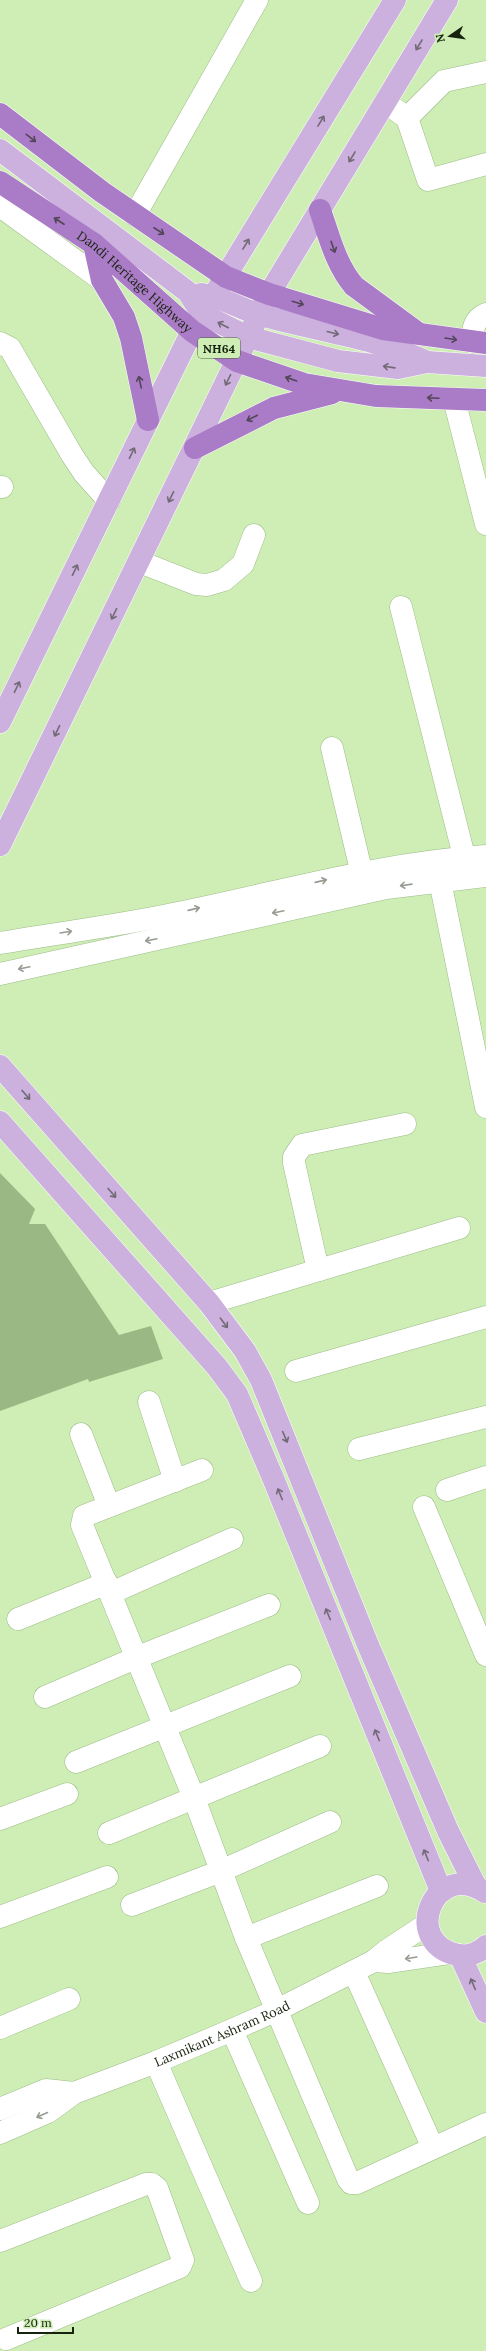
<svg xmlns="http://www.w3.org/2000/svg" width="486" height="2351" font-family="Lora,serif">
<rect width="100%" height="100%" fill="#ceeeb6"/>
<polygon fill="#9ab883" points="0,1173 35,1209 29,1224 45,1224 119,1335 151,1326 163,1359 89,1382 88,1379 0,1411"/>
<g fill="none" stroke-linecap="round" stroke-linejoin="round">
<g stroke="#9dbc86" stroke-width="23">
<g id="minor">
<polyline points="385,102 407,118 428,180 486,164"/>
<polyline points="407,118 444,81 486,72"/>
<polyline points="0,206 102,280"/>
<polyline points="135,215 257,0"/>
<path d="M472,342c1,-13 1,-22 14,-28"/>
<polyline points="0,343 10,348 72,455 84,473 109,501"/>
<polyline points="454,399 486,524"/>
<polyline points="0,487 2,487"/>
<polyline points="140,562 196,584 207,585 224,580 243,564 254,535"/>
<polyline points="401,607 468,872"/>
<polyline points="332,748 365,887"/>
<polyline points="440,881 486,1107"/>
<path d="M0,943c58,-10 116,-17 173,-29 105,-21 206,-51 313,-58"/>
<polyline points="0,974 386,888 486,876"/>
<polyline points="318,1270 294,1163 294,1157 302,1145 405,1124"/>
<polyline points="209,1303 459,1228"/>
<polyline points="296,1371 486,1317"/>
<polyline points="149,1402 175,1481"/>
<polyline points="81,1434 109,1506"/>
<polyline points="359,1449 486,1417"/>
<polyline points="202,1470 84,1516 82,1525 194,1798 246,1938 348,2179 351,2183 357,2183 486,2124"/>
<polyline points="447,1490 486,1477"/>
<polyline points="424,1507 486,1655"/>
<polyline points="111,1593 232,1539"/>
<polyline points="18,1619 107,1583"/>
<polyline points="45,1697 138,1657 269,1605"/>
<polyline points="76,1762 290,1676"/>
<polyline points="0,1819 67,1794"/>
<polyline points="109,1833 320,1746"/>
<polyline points="132,1905 221,1871 330,1822"/>
<polyline points="0,1917 107,1877"/>
<polyline points="246,1938 377,1886"/>
<polyline points="374,1961 386,1951 427,1924"/>
<polyline points="354,1972 433,2148"/>
<polyline points="0,2028 69,1999"/>
<polyline points="232,2030 308,2203"/>
<polyline points="156,2062 251,2281"/>
<polyline points="0,2109 46,2090 74,2093"/>
<path id="s1" d="M0,2133l48,-21 26,-19 82,-31 76,-32 45,-20 97,-49 14,1 61,-9"/>
<polyline points="0,2241 146,2184 152,2184 157,2188 183,2260 180,2267 6,2339"/>
</g>
</g>
<g stroke="#fff" stroke-width="23">
<g id="major">
<polyline points="0,150 188,292 202,314 248,337 338,361 398,368 427,362 486,366"/>
<path d="M201,294c22,3 39,15 60,21 55,16 114,22 166,47"/>
<polyline points="0,722 192,331 395,0"/>
<polyline points="0,845 269,294 447,0"/>
<polyline points="0,1066 209,1303 245,1351 261,1380 368,1645 448,1831 476,1887"/>
<polyline points="0,1122 217,1367 237,1394 273,1478 441,1891"/>
<path d="M485,1892c-51,-34 -85,51 -27,63 9,2 21,-2 28,-9"/>
<polyline points="460,1955 486,2012"/>
</g>
</g>
<g stroke="#fff" stroke-width="23">
<g id="highway">
<polyline points="0,114 102,192 226,277 269,294 383,329 486,343"/>
<path id="s2" d="M0,182l94,62 98,87 45,30 67,23 72,12 110,4"/>
<path d="M320,210c9,26 16,55 34,76l64,47"/>
<polyline points="94,244 102,280 124,317 131,338 148,420"/>
<polyline points="195,448 274,408 332,393"/>
</g>
</g>
<use href="#minor" stroke="#fff" stroke-width="22"/>
<use href="#major" stroke="#ccb0dd" stroke-width="22"/>
<use href="#highway" stroke="#aa7bc6" stroke-width="22"/>
</g>
<defs><path id="oneway-shaft" d="M-6 0H5M1.5-3L5.5 0L1.5 3" fill="none" stroke-width="1.6" stroke-linecap="round" stroke-linejoin="round"/></defs>
<g stroke="#726a76">
<use href="#oneway-shaft" transform="translate(419 45) rotate(121)"/>
<use href="#oneway-shaft" transform="translate(321 121) rotate(-59)"/>
<use href="#oneway-shaft" transform="translate(352 157) rotate(121)"/>
<use href="#oneway-shaft" transform="translate(246 244) rotate(-59)"/>
<use href="#oneway-shaft" transform="translate(223 325) rotate(-153)"/>
<use href="#oneway-shaft" transform="translate(333 333) rotate(14)"/>
<use href="#oneway-shaft" transform="translate(389 367) rotate(-172)"/>
<use href="#oneway-shaft" transform="translate(228 380) rotate(116)"/>
<use href="#oneway-shaft" transform="translate(132 453) rotate(-64)"/>
<use href="#oneway-shaft" transform="translate(171 497) rotate(116)"/>
<use href="#oneway-shaft" transform="translate(75 570) rotate(-64)"/>
<use href="#oneway-shaft" transform="translate(114 614) rotate(116)"/>
<use href="#oneway-shaft" transform="translate(17 687) rotate(-64)"/>
<use href="#oneway-shaft" transform="translate(57 731) rotate(116)"/>
<use href="#oneway-shaft" transform="translate(26 1095) rotate(49)"/>
<use href="#oneway-shaft" transform="translate(112 1193) rotate(49)"/>
<use href="#oneway-shaft" transform="translate(224 1323) rotate(53)"/>
<use href="#oneway-shaft" transform="translate(285 1437) rotate(67)"/>
<use href="#oneway-shaft" transform="translate(280 1494) rotate(-112)"/>
<use href="#oneway-shaft" transform="translate(328 1614) rotate(-112)"/>
<use href="#oneway-shaft" transform="translate(377 1735) rotate(-112)"/>
<use href="#oneway-shaft" transform="translate(426 1855) rotate(-112)"/>
<use href="#oneway-shaft" transform="translate(473 1984) rotate(-113)"/>
</g>
<g stroke="#524658">
<use href="#oneway-shaft" transform="translate(31 138) rotate(38)"/>
<use href="#oneway-shaft" transform="translate(59 221) rotate(-147)"/>
<use href="#oneway-shaft" transform="translate(159 231) rotate(33)"/>
<use href="#oneway-shaft" transform="translate(333 247) rotate(71)"/>
<use href="#oneway-shaft" transform="translate(298 303) rotate(17)"/>
<use href="#oneway-shaft" transform="translate(451 339) rotate(9)"/>
<use href="#oneway-shaft" transform="translate(291 379) rotate(-161)"/>
<use href="#oneway-shaft" transform="translate(140 382) rotate(-102)"/>
<use href="#oneway-shaft" transform="translate(433 398) rotate(-177)"/>
<use href="#oneway-shaft" transform="translate(252 418) rotate(153)"/>
</g>
<g stroke="#979c93">
<use href="#oneway-shaft" transform="translate(321 881) rotate(-13)"/>
<use href="#oneway-shaft" transform="translate(406 885) rotate(172)"/>
<use href="#oneway-shaft" transform="translate(194 909) rotate(-13)"/>
<use href="#oneway-shaft" transform="translate(278 912) rotate(168)"/>
<use href="#oneway-shaft" transform="translate(66 932) rotate(-9)"/>
<use href="#oneway-shaft" transform="translate(151 940) rotate(168)"/>
<use href="#oneway-shaft" transform="translate(24 968) rotate(168)"/>
<use href="#oneway-shaft" transform="translate(411 1958) rotate(171)"/>
<use href="#oneway-shaft" transform="translate(42 2115) rotate(156)"/>
</g>
<g text-anchor="middle" dominant-baseline="central" stroke-width="3" stroke-linejoin="round" paint-order="stroke">
<rect fill="#ceeeb6" stroke="#4e6040" stroke-width="1" x="198" y="338" width="42" height="20" rx="3"/>
<g font-size="12" font-weight="bold" fill="#17230e">
<text x="219" y="348">NH64</text>
</g>
<g font-size="13" fill="#17230e" stroke="#ceeeb6">
<text stroke="none"><textPath href="#s2" startOffset="168">Dandi Heritage Highway</textPath></text>
<text stroke="none"><textPath href="#s1" startOffset="244">Laxmikant Ashram Road</textPath></text>
</g>
</g>
<g transform="translate(450 36) rotate(257)" stroke="#ceeeb6" stroke-width="3" paint-order="stroke">
<path d="M0-3L7 15L0 10L-7 15Z" fill="#17230e"/>
<text y="-6" font-size="11" font-weight="bold" text-anchor="middle" fill="#17230e">N</text>
</g>
<path d="M18 2327v6h55v-6" fill="none" stroke="#17230e" stroke-width="2"/>
<text x="24" y="2327" font-size="12" fill="#17230e" stroke="#ceeeb6" stroke-width="3" paint-order="stroke">20 m</text>
</svg>
